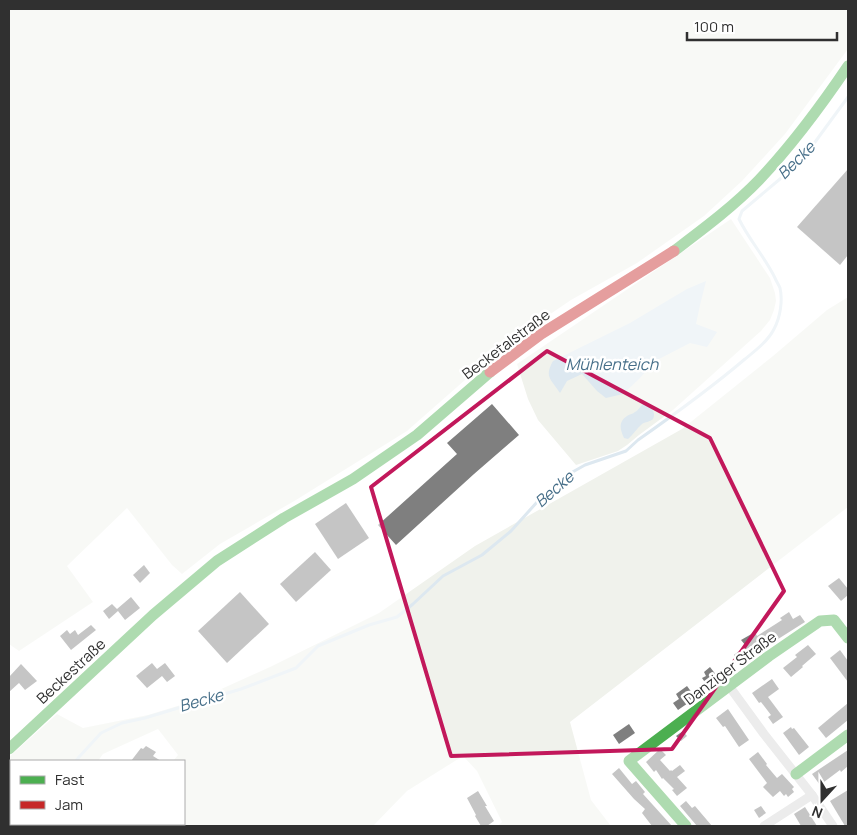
<svg xmlns="http://www.w3.org/2000/svg" width="857" height="835" font-family="Manrope,sans-serif">
<rect width="100%" height="100%" fill="#fff"/>
<g fill="#f0f2ec">
<polygon points="9,9 848,9 848,49 785,134 742,181 704,216 637,263 571,300 506,344 407,431 296,500 220,544 182,574 172,565 127,508 67,566 93,602 19,651 9,644"/>
<polygon points="731,219 770,278 775,293 776,301 774,310 770,320 761,331 673,410 639,435 627,445 618,451 576,465 538,420 528,399 517,364"/>
<polygon points="848,297 848,507 570,722 591,800 611,826 498,826 502,822 477,771 463,756 407,791 373,826 154,826 155,824 184,824 184,761 173,761 178,755 158,729 103,754 98,761 11,761 11,810 9,807 9,757 57,714 83,728 148,715 197,700 270,667 379,613 475,546 682,429 773,356 827,310"/>
</g>
<g fill="#dde8f0">
<path d="M706,281l-6,24 -4,19 21,8 -10,15 -17,-4 -35,18 -16,18 -16,15 -17,4 -9,-7 -15,-17 -15,7 -7,12c-9,-14 -16,-16 -7,-32l77,-38 57,-34z"/>
<path d="M644,403c6,2 13,10 9,16 -3,3 -8,3 -11,5 -5,4 -9,11 -14,15l-4,-1c-4,-9 -6,-16 3,-22 3,-2 6,-2 8,-4 4,-2 5,-6 9,-9z"/>
</g>
<g fill="none" stroke-linecap="round" stroke-linejoin="round">
<g stroke="#dde8f0" stroke-width="3">
<path d="M76,761l3,-4 22,-24 21,-10 23,-5 96,-29 55,-21 22,-22 51,-21 28,-8 16,-13 30,-28 39,-21 29,-24 27,-30 31,-27 16,-9 41,-14 12,-11c37,-26 73,-52 107,-81 10,-8 23,-18 29,-30 6,-11 9,-28 6,-41 -1,-3 -4,-7 -5,-10 -10,-21 -26,-38 -36,-59l3,-8 38,-32 27,-26 41,-56"/>
<polyline points="35,826 38,824"/>
</g>
</g>
<g fill="#7f7f7f">
<polygon points="848,169 848,255 840,265 797,227"/>
<polygon points="492,404 519,435 474,474 396,545 378,525 457,454 447,443"/>
<polygon points="346,503 369,538 338,559 315,524"/>
<polygon points="315,552 331,570 296,602 280,584"/>
<polygon points="144,565 150,573 140,583 133,575"/>
<polygon points="839,578 848,589 848,595 841,601 828,586"/>
<polygon points="240,592 269,624 227,663 198,631"/>
<polygon points="131,597 140,608 125,620 118,611 109,619 103,611 112,604 117,609"/>
<polygon points="789,612 793,619 800,615 805,622 775,641 774,639 752,654 753,656 741,665 734,655 746,646 741,640 755,632 757,636 782,620 780,618"/>
<polygon points="91,625 96,630 71,650 60,636 67,630 70,634 75,630 78,635"/>
<polygon points="808,645 816,654 802,666 803,667 791,677 783,668 797,657 795,655"/>
<polygon points="840,650 848,661 848,682 830,658"/>
<polygon points="152,663 157,669 165,663 175,676 167,682 162,676 147,688 136,676"/>
<polygon points="21,664 37,681 25,690 19,683 9,692 9,677"/>
<polygon points="710,667 720,680 709,688 702,678 706,676 704,672"/>
<polygon points="772,679 779,689 768,697 783,717 773,724 768,717 771,715 761,702 759,703 752,693"/>
<polygon points="687,686 695,697 690,700 691,701 678,710 673,703 679,699 676,694"/>
<polygon points="848,703 848,720 826,738 818,728"/>
<polygon points="728,709 749,740 739,747 725,726 723,727 716,718"/>
<polygon points="629,724 635,733 619,744 613,735"/>
<polygon points="791,727 792,729 794,728 809,747 799,755 783,733"/>
<polygon points="683,731 687,736 681,741 676,736"/>
<polygon points="146,746 156,752 153,756 161,761 131,761 141,748 143,749"/>
<polygon points="660,749 666,755 660,760 670,771 671,770 672,771 680,765 685,771 677,777 687,788 677,796 672,790 674,789 663,778 662,779 656,770 654,772 646,762"/>
<polygon points="848,750 848,766 841,772 840,770 820,785 812,774"/>
<polygon points="758,752 767,764 766,765 777,778 782,774 794,787 792,789 794,792 788,797 786,794 784,796 780,791 773,797 763,787 767,783 749,759"/>
<polygon points="619,768 632,784 636,781 645,792 643,794 672,826 652,826 642,813 645,809 634,799 612,774"/>
<polygon points="848,790 848,826 845,826 830,801"/>
<polygon points="478,791 487,806 485,806 494,821 487,826 481,826 475,816 476,815 467,798"/>
<polygon points="686,801 692,808 695,806 712,826 697,826 680,806"/>
<polygon points="761,806 766,813 759,818 754,810"/>
<polygon points="805,807 817,826 801,826 794,814"/>
</g>
<g fill="none" stroke-linecap="round" stroke-linejoin="round">
<g stroke="#d4d4d4" stroke-width="9">
<polyline points="729,686 764,734 812,795 833,826"/>
<polyline points="764,826 812,795"/>
</g>
<g stroke="#4caf50" stroke-width="11">
<path d="M674,251c29,-22 60,-45 85,-71 33,-35 62,-74 89,-114"/>
<polyline points="9,749 153,615 217,561 284,518 353,479 417,435 490,372"/>
<polyline points="796,774 848,735"/>
<polyline points="686,826 629,761 769,656 820,621 834,620 848,638"/>
</g>
<polyline stroke="#c62828" stroke-width="11" points="490,372 541,334 674,251"/>
</g>
<path d="M0 0H857V835H0ZM547,351l163,87 74,153 -112,158 -221,7 -80,-269z" fill="#fff" fill-opacity=".55" fill-rule="evenodd"/>
<path fill="none" stroke="#c2185b" stroke-width="4" stroke-linejoin="round" d="M547,351l163,87 74,153 -112,158 -221,7 -80,-269z"/>
<g text-anchor="middle" dominant-baseline="central" stroke-width="5" stroke-linejoin="round" paint-order="stroke">
<g font-size="15" fill="#303030" stroke="#fff">
<text transform="translate(506 344) rotate(-37)">Becketalstraße</text>
<text transform="translate(730 668) rotate(-37)">Danziger Straße</text>
<text transform="translate(71 671) rotate(-43)">Beckestraße</text>
</g>
<g font-size="16" font-style="italic" fill="#476f89" stroke="#fff">
<text transform="translate(796 160) rotate(-45)">Becke</text>
<text x="612" y="364">Mühlenteich</text>
<text transform="translate(554 489) rotate(-41)">Becke</text>
<text transform="translate(201 700) rotate(-16)">Becke</text>
</g>
</g>
<rect width="857" height="835" fill="none" stroke="#303030" stroke-width="20"/>
<rect x="10" y="760" width="175" height="65" fill="#ffffff" stroke="#acacac"/>
<rect x="20" y="776" width="25" height="8" fill="#4caf50" stroke="#acacac"/>
<text x="55" y="785" font-size="15" fill="#303030">Fast</text>
<rect x="20" y="801" width="25" height="8" fill="#c62828" stroke="#acacac"/>
<text x="55" y="810" font-size="15" fill="#303030">Jam</text>
<g transform="translate(822 800) rotate(201)" stroke="#ffffff" stroke-width="4" paint-order="stroke">
<path d="M0-4L9 19L0 12L-9 19Z" fill="#303030"/>
<text y="-8" font-size="14" font-weight="bold" text-anchor="middle" fill="#303030">N</text>
</g>
<path d="M687 32v8h150v-8" fill="none" stroke="#303030" stroke-width="2.5"/>
<text x="694" y="32" font-size="15" fill="#303030" stroke="#ffffff" stroke-width="4" paint-order="stroke">100 m</text>
</svg>
